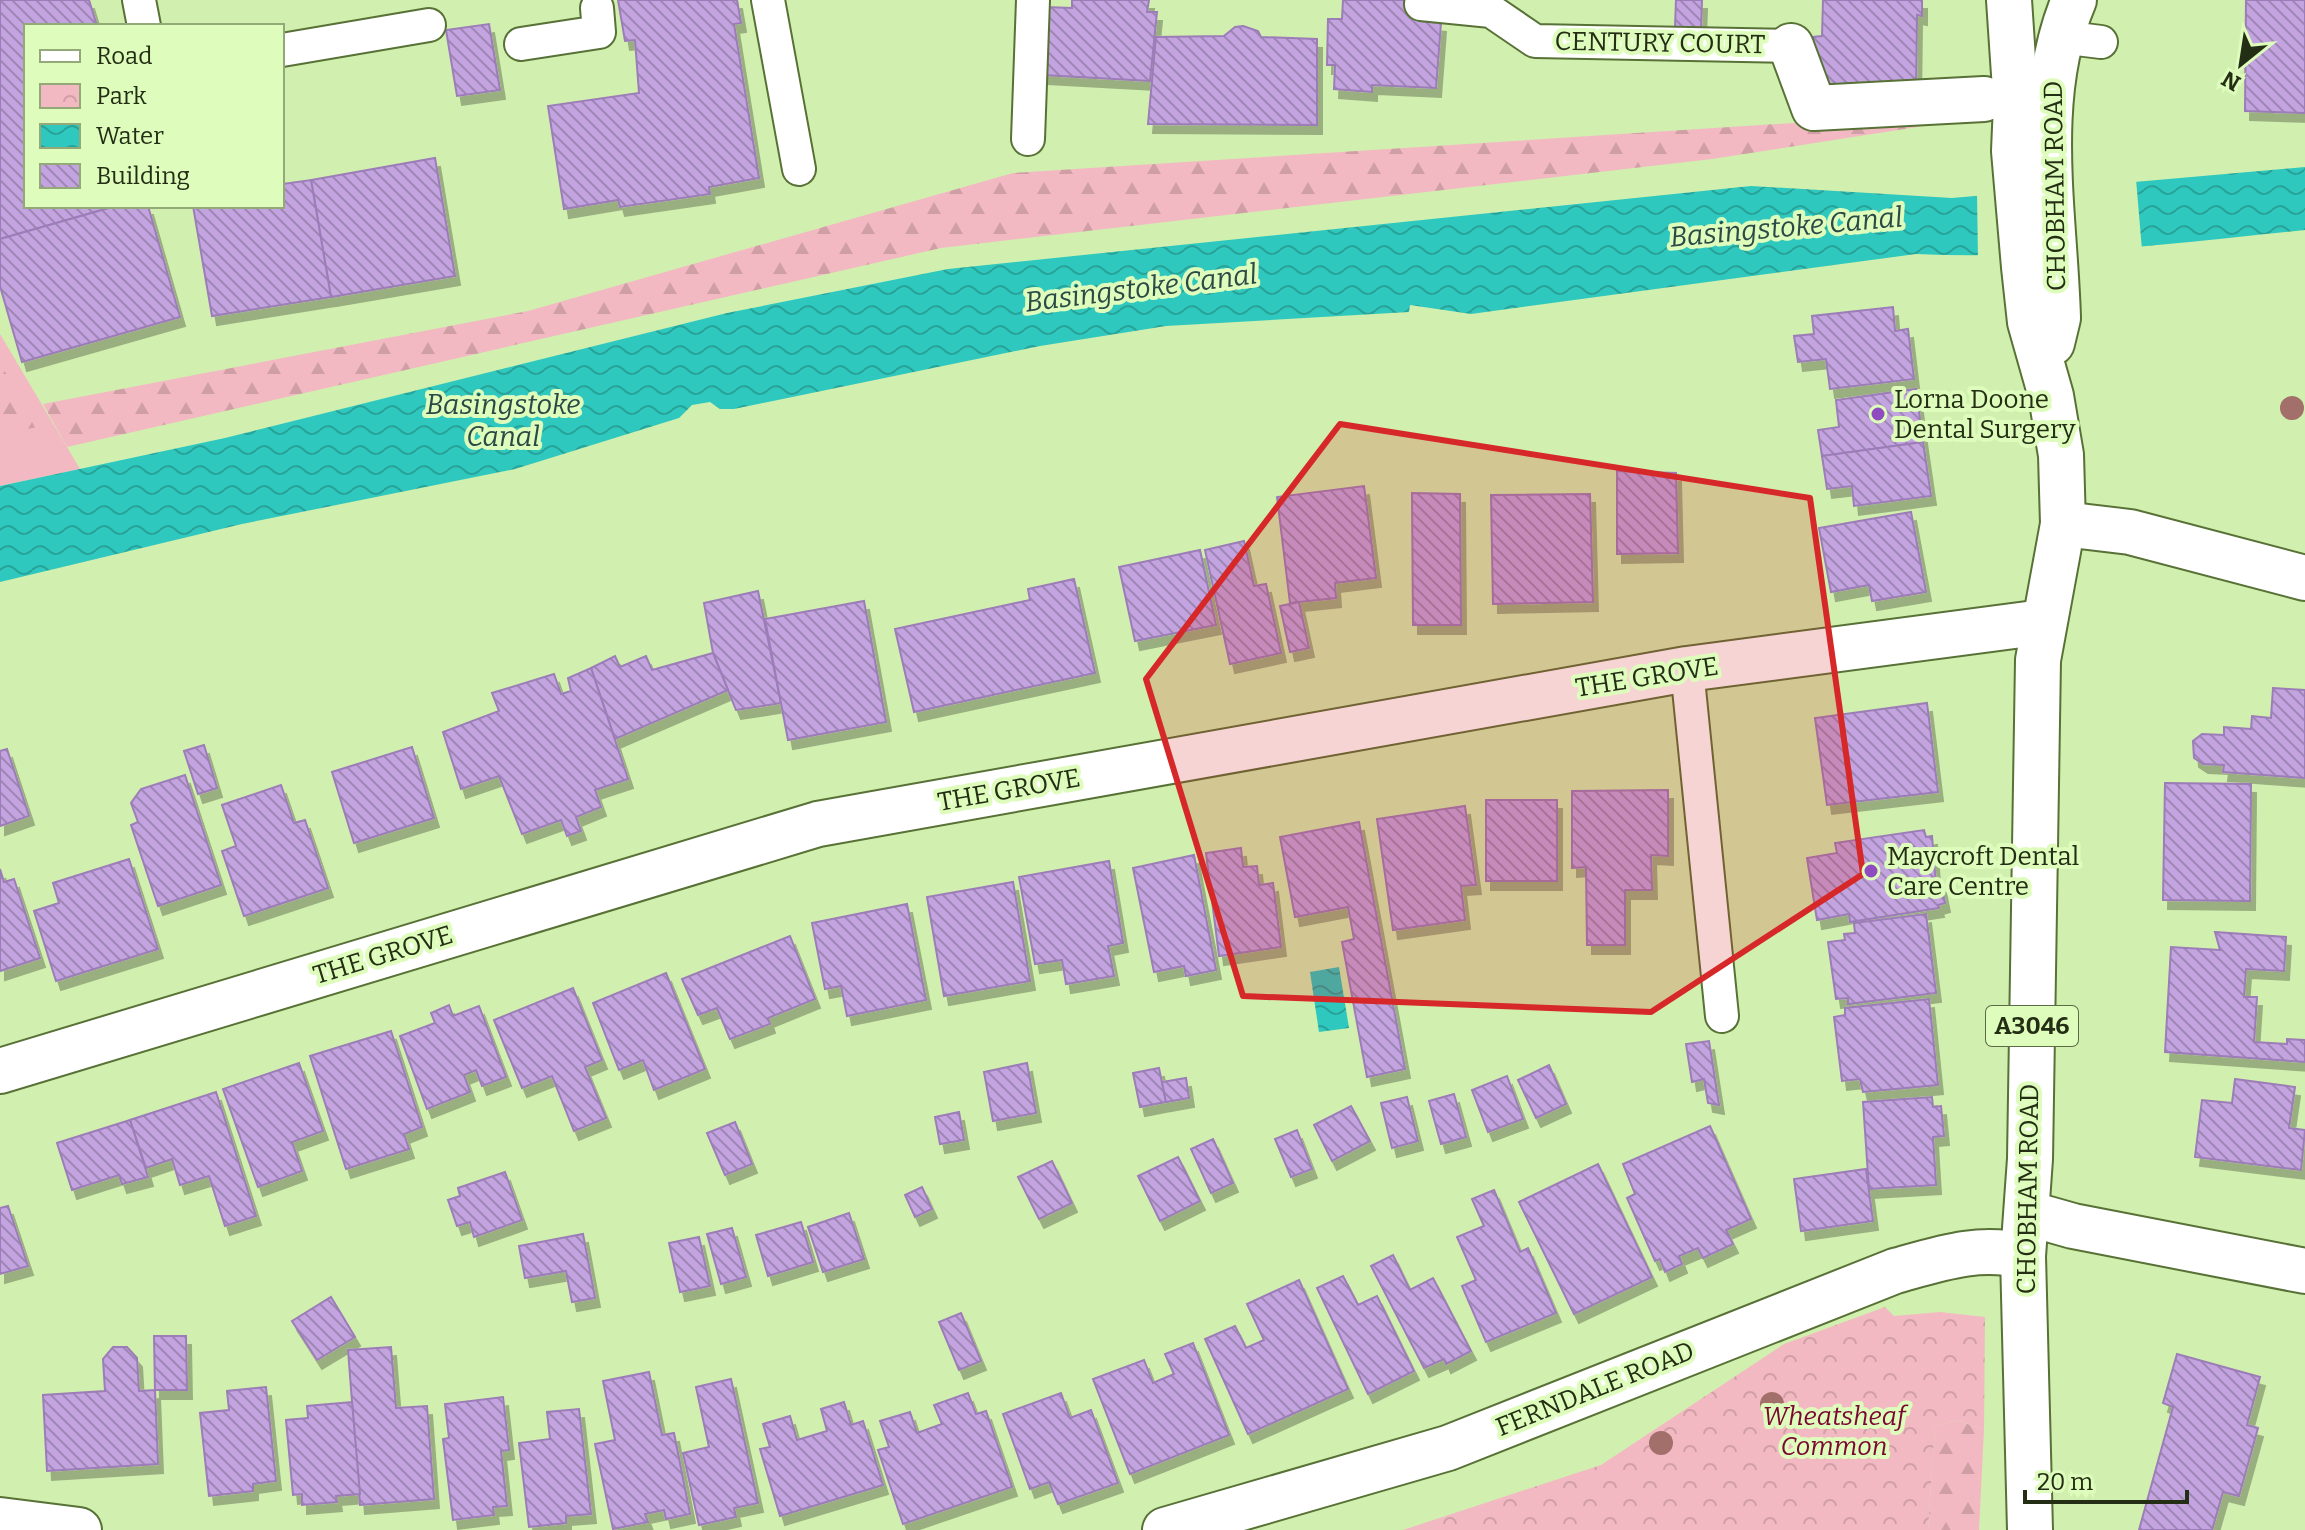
<svg xmlns="http://www.w3.org/2000/svg" width="2305" height="1530" font-family="Bitter,serif">
<defs>
<pattern id="forest-firs" width="22" height="20" patternUnits="userSpaceOnUse" patternTransform="scale(2)"><rect width="22" height="20" fill="#f3b9c2"/><path d="M5 1l3.5 6h-7zM16 11l3.5 6h-7z" fill="#d09fa6"/></pattern>
<pattern id="park-crowns" width="20" height="18" patternUnits="userSpaceOnUse" patternTransform="scale(2)"><rect width="20" height="18" fill="#f3b9c2"/><path d="M2 6a3 3 0 1 1 6 0M12 15a3 3 0 1 1 6 0" fill="none" stroke="#d09fa6"/></pattern>
<pattern id="water-waves" width="16" height="10" patternUnits="userSpaceOnUse" patternTransform="scale(2)"><rect width="16" height="10" fill="#2ec8be"/><path d="M0 5q4-4 8 0t8 0" fill="none" stroke="#27a399"/></pattern>
<pattern id="building-back-hatch" width="6" height="6" patternUnits="userSpaceOnUse" patternTransform="scale(2)"><rect width="6" height="6" fill="#c3a4e0"/><path d="M-1 5l2 2M0 0l6 6M5-1l2 2" fill="none" stroke="#9e86b4"/></pattern>
<filter id="shadow"><feDropShadow dx="5" dy="9" stdDeviation="0" flood-color="#0004"/></filter>
</defs>
<rect width="100%" height="100%" fill="#d1efae"/>
<polygon fill="#f3b9c2" points="0,334 80,469 0,486"/>
<g fill="url(#forest-firs)">
<polygon points="1965,112 1962,120 1712,159 941,248 67,447 43,404 528,311 1013,173"/>
<polygon points="0,363 38,427 0,434"/>
<polygon points="1957,1420 1984,1430 1979,1530 1928,1530 1935,1426"/>
</g>
<polygon fill="url(#park-crowns)" points="1885,1307 1894,1316 1940,1312 1985,1317 1984,1430 1957,1420 1935,1426 1928,1530 1403,1530 1601,1465 1784,1344"/>
<g fill="url(#water-waves)">
<path d="M2305,167v63c-129,13 -260,30 -389,24l-445,60 -61,-9 -1,7 -243,14 -126,20 -306,63h-14l-10,-7 -18,3 -13,13 -164,51 -273,55 -242,58v-96l225,-48 502,-125 221,-44 803,-83 201,12z"/>
<polygon points="1339,967 1349,1028 1319,1032 1310,972"/>
</g>
<polygon fill="#d1efae" points="2136,179 2142,250 1978,259 1977,192"/>
<g fill="url(#building-back-hatch)" stroke="#9c7db7" stroke-width="2" filter="url(#shadow)">
<polygon points="0,0 89,0 97,26 26,26 26,206 116,206 0,239"/>
<polygon points="618,0 737,0 741,23 734,24 759,178 709,187 710,194 620,207 618,200 564,209 548,106 639,93 635,40 625,41"/>
<polygon points="1072,0 1149,0 1147,12 1157,12 1150,81 1043,75 1046,7 1072,8"/>
<polygon points="1343,0 1421,0 1420,21 1441,23 1436,88 1372,85 1372,92 1334,89 1335,65 1327,65 1328,19 1342,19"/>
<polygon points="1676,0 1702,0 1701,28 1675,27"/>
<polygon points="1823,0 1922,0 1922,16 1917,15 1916,92 1812,92 1813,37 1822,36"/>
<polygon points="2246,0 2305,0 2305,113 2245,111"/>
<polygon points="489,24 500,90 457,96 446,30"/>
<polygon points="1243,26 1258,31 1261,37 1317,39 1317,125 1148,124 1156,37 1224,36 1235,27"/>
<polygon points="435,158 455,276 331,297 311,180"/>
<polygon points="311,180 331,297 212,316 193,206 282,206 282,184"/>
<polygon points="116,206 148,206 180,317 22,362 0,286 0,239"/>
<polygon points="1893,307 1895,331 1908,329 1914,379 1830,389 1826,359 1798,362 1794,336 1814,334 1812,316"/>
<polygon points="1916,389 1923,442 1822,456 1818,430 1839,427 1836,400"/>
<polygon points="1923,442 1931,496 1854,506 1852,486 1827,489 1822,456"/>
<polygon points="1617,471 1676,473 1678,553 1617,554"/>
<polygon points="1364,486 1376,578 1335,583 1336,598 1290,603 1277,497"/>
<polygon points="1412,493 1460,494 1461,625 1413,625"/>
<polygon points="1590,494 1593,602 1493,604 1491,495"/>
<polygon points="1911,512 1926,592 1872,601 1869,585 1831,592 1819,528"/>
<polygon points="1244,541 1254,586 1266,584 1281,653 1230,664 1205,550"/>
<polygon points="1200,550 1216,625 1135,641 1119,567"/>
<polygon points="1074,579 1095,673 914,712 895,629 1030,600 1028,589"/>
<polygon points="758,591 781,703 736,710 713,653 704,603"/>
<polygon points="864,601 886,722 788,740 765,619"/>
<polygon points="1299,602 1309,648 1290,652 1280,606"/>
<polygon points="713,653 728,690 615,739 591,668 615,656 620,667 646,656 652,670"/>
<polygon points="591,668 628,779 595,790 601,807 576,817 581,831 567,836 561,820 522,834 499,776 461,789 443,732 499,711 492,693 554,674 561,694 571,691 568,678"/>
<polygon points="2273,688 2305,690 2305,778 2223,772 2224,765 2203,764 2194,758 2193,741 2202,734 2224,735 2224,727 2251,729 2252,716 2271,718"/>
<polygon points="1927,703 1938,792 1827,805 1815,718"/>
<polygon points="204,745 217,788 198,794 184,751"/>
<polygon points="412,747 434,818 354,843 332,772"/>
<polygon points="7,749 29,816 0,826 0,751"/>
<polygon points="185,775 221,885 158,906 131,825 138,822 131,803 141,789"/>
<polygon points="2165,783 2251,784 2250,901 2163,900"/>
<polygon points="281,785 294,823 305,820 328,888 244,916 222,851 236,846 222,805"/>
<polygon points="1668,790 1668,856 1651,855 1652,890 1625,890 1625,945 1587,945 1586,867 1572,868 1572,791"/>
<rect x="1486" y="800" width="71" height="81"/>
<polygon points="1465,806 1476,885 1461,886 1465,920 1393,930 1377,819"/>
<polygon points="1359,822 1405,1069 1367,1077 1342,942 1354,939 1348,907 1295,917 1280,837"/>
<polygon points="1924,830 1926,837 1932,836 1936,885 1941,884 1945,903 1938,905 1939,908 1850,922 1849,914 1817,920 1807,858 1837,853 1835,843"/>
<polygon points="1241,848 1243,867 1257,866 1259,885 1273,883 1281,947 1219,956 1206,853"/>
<polygon points="1194,855 1216,970 1186,976 1184,966 1154,972 1133,868"/>
<polygon points="129,859 158,949 56,981 34,911 59,903 53,883"/>
<polygon points="1109,861 1123,943 1108,946 1114,976 1066,984 1062,960 1035,964 1019,877"/>
<polygon points="0,869 4,882 14,879 40,958 0,971"/>
<polygon points="1013,882 1030,981 944,996 927,897"/>
<polygon points="907,904 926,1000 847,1016 841,986 825,989 812,923"/>
<polygon points="1926,914 1936,993 1848,1004 1848,998 1836,999 1828,942 1845,940 1844,934 1855,933 1854,923"/>
<polygon points="2215,932 2286,937 2284,971 2246,969 2244,997 2257,997 2254,1042 2287,1044 2287,1039 2305,1040 2305,1062 2165,1052 2171,947 2220,950"/>
<polygon points="790,936 815,999 768,1018 770,1024 730,1039 717,1008 698,1015 682,979"/>
<polygon points="666,973 705,1069 654,1090 643,1060 619,1070 593,1003"/>
<polygon points="573,988 602,1060 585,1067 606,1118 574,1131 552,1076 522,1088 494,1020"/>
<polygon points="1929,999 1938,1085 1863,1092 1860,1079 1842,1081 1834,1017 1845,1015 1845,1008"/>
<polygon points="449,1005 453,1016 479,1006 506,1077 482,1086 476,1070 464,1075 470,1092 427,1109 400,1036 435,1023 431,1013"/>
<polygon points="391,1031 422,1127 404,1134 409,1149 346,1169 310,1056"/>
<polygon points="1709,1041 1719,1105 1708,1103 1704,1079 1692,1082 1686,1044"/>
<polygon points="299,1063 323,1131 292,1142 302,1171 258,1187 223,1089"/>
<polygon points="1027,1063 1036,1113 993,1121 984,1072"/>
<polygon points="1549,1065 1566,1104 1536,1118 1518,1080"/>
<polygon points="1159,1068 1166,1102 1140,1107 1133,1073"/>
<polygon points="1507,1076 1523,1119 1488,1132 1472,1090"/>
<polygon points="1186,1078 1189,1098 1166,1102 1162,1082"/>
<polygon points="2235,1079 2295,1087 2289,1128 2305,1130 2301,1170 2195,1157 2202,1100 2232,1103"/>
<polygon points="216,1092 256,1216 225,1226 209,1176 180,1185 172,1159 146,1168 130,1120"/>
<polygon points="1454,1094 1466,1137 1441,1144 1429,1101"/>
<polygon points="1407,1097 1418,1141 1392,1148 1381,1103"/>
<polygon points="1932,1097 1933,1107 1941,1106 1944,1136 1933,1137 1936,1185 1869,1189 1863,1102"/>
<polygon points="1351,1106 1370,1141 1332,1161 1314,1125"/>
<polygon points="959,1112 964,1140 940,1144 935,1117"/>
<polygon points="130,1120 148,1177 122,1184 119,1175 72,1190 57,1143"/>
<polygon points="735,1122 752,1164 725,1175 707,1133"/>
<polygon points="1710,1126 1751,1219 1726,1230 1733,1244 1703,1258 1698,1248 1679,1256 1682,1264 1665,1272 1660,1259 1655,1261 1627,1198 1635,1194 1623,1164"/>
<polygon points="1297,1130 1312,1169 1291,1177 1275,1139"/>
<polygon points="1213,1139 1233,1183 1211,1193 1191,1149"/>
<polygon points="1178,1157 1200,1201 1160,1221 1138,1176"/>
<polygon points="1052,1161 1072,1203 1039,1219 1018,1177"/>
<polygon points="1598,1164 1652,1277 1574,1314 1519,1202"/>
<polygon points="1866,1169 1873,1221 1801,1231 1794,1179"/>
<polygon points="505,1172 522,1220 474,1237 470,1222 457,1226 448,1200 460,1196 458,1188"/>
<polygon points="922,1187 932,1209 915,1217 905,1195"/>
<polygon points="1494,1190 1520,1252 1528,1248 1556,1313 1486,1342 1462,1286 1476,1280 1457,1237 1484,1226 1472,1199"/>
<polygon points="8,1206 28,1266 0,1274 0,1208"/>
<polygon points="849,1213 864,1259 823,1272 808,1227"/>
<polygon points="801,1222 813,1262 768,1276 756,1235"/>
<polygon points="732,1228 746,1277 721,1284 707,1234"/>
<polygon points="583,1234 595,1298 572,1302 566,1271 525,1278 519,1246"/>
<polygon points="699,1237 710,1286 680,1292 669,1243"/>
<polygon points="1393,1255 1410,1290 1433,1278 1471,1351 1446,1364 1444,1359 1424,1368 1371,1266"/>
<polygon points="1343,1276 1358,1305 1377,1296 1414,1371 1368,1394 1317,1288"/>
<polygon points="1299,1280 1348,1389 1248,1434 1205,1339 1235,1326 1246,1348 1264,1340 1247,1304"/>
<polygon points="331,1297 355,1337 317,1360 292,1321"/>
<polygon points="961,1313 981,1361 959,1370 939,1322"/>
<polygon points="154,1336 186,1336 187,1390 155,1390"/>
<polygon points="1193,1343 1229,1435 1130,1474 1093,1379 1144,1360 1153,1383 1174,1374 1165,1354"/>
<polygon points="113,1347 127,1347 137,1358 139,1391 155,1390 158,1464 47,1471 43,1395 105,1391 103,1359"/>
<polygon points="391,1347 396,1408 427,1406 434,1499 360,1505 348,1350"/>
<polygon points="2177,1354 2260,1377 2247,1425 2258,1428 2239,1496 2223,1492 2212,1530 2139,1530 2173,1407 2163,1403"/>
<polygon points="649,1372 662,1435 674,1433 690,1514 666,1519 664,1510 645,1514 648,1522 613,1529 595,1444 615,1440 603,1381"/>
<polygon points="731,1379 758,1503 734,1508 736,1517 699,1525 683,1453 709,1447 696,1387"/>
<polygon points="266,1387 276,1481 253,1484 253,1491 209,1496 200,1413 229,1410 227,1391"/>
<polygon points="968,1393 976,1414 986,1411 1012,1487 903,1524 878,1450 889,1447 880,1421 910,1412 917,1433 942,1424 934,1405"/>
<polygon points="1061,1393 1070,1418 1091,1410 1118,1483 1058,1504 1049,1482 1030,1489 1003,1414"/>
<polygon points="503,1397 509,1450 501,1451 507,1506 493,1507 494,1515 453,1520 443,1439 449,1438 445,1404"/>
<polygon points="352,1402 360,1494 336,1496 337,1502 302,1505 302,1494 293,1495 286,1420 308,1418 307,1406"/>
<polygon points="844,1402 851,1425 863,1421 883,1485 780,1516 760,1449 770,1447 763,1424 790,1416 797,1440 827,1431 821,1409"/>
<polygon points="579,1409 591,1514 566,1516 566,1523 529,1527 519,1443 550,1439 547,1412"/>
</g>
<g fill="none" stroke-linecap="round" stroke-linejoin="round">
<g stroke="#587136" stroke-width="36">
<g id="lane">
<polyline points="139,0 144,26"/>
<polyline points="768,0 799,169"/>
<polyline points="1421,4 1491,11 1535,41 1791,46"/>
<polyline points="2061,37 2101,42"/>
<polyline points="521,44 599,32 597,8"/>
<polyline points="282,50 429,25"/>
<polyline points="1028,139 1033,0"/>
<polyline points="1687,669 1722,1016"/>
</g>
</g>
<g stroke="#587136" stroke-width="48">
<g id="street">
<polyline points="1791,46 1814,108 1984,99"/>
<polyline points="0,1071 818,824 1687,669 2043,622"/>
<polyline points="2027,1213 2073,1226 2305,1271"/>
<polyline points="0,1520 79,1530"/>
<path d="M1165,1530l283,-82 447,-177c44,-12 83,-26 128,-15"/>
</g>
</g>
<g stroke="#587136" stroke-width="48">
<polyline id="secondary" points="2063,524 2130,532 2305,578"/>
</g>
<g stroke="#587136" stroke-width="48">
<g id="primary">
<polyline points="2009,0 2016,104 2014,151 2024,267 2030,322 2051,396 2061,455 2063,524 2038,660 2030,1159 2023,1256 2030,1530"/>
<path d="M2052,343l6,-25c-3,-105 -26,-219 16,-318"/>
</g>
</g>
<use href="#lane" stroke="#fff" stroke-width="32"/>
<use href="#street" stroke="#fff" stroke-width="44"/>
<use href="#secondary" stroke="#fff" stroke-width="44"/>
<use href="#primary" stroke="#fff" stroke-width="44"/>
</g>
<g fill="#a26f6a">
<circle cx="2292" cy="408" r="12"/>
<circle cx="1772" cy="1404" r="12"/>
<circle cx="1661" cy="1443" r="12"/>
</g>
<path fill="#d62828" fill-opacity="0.2" stroke="#d62828" stroke-width="6" stroke-linejoin="round" d="M1340,424l470,74 53,376 -212,138 -408,-16 -97,-317z"/>
<g fill="#8f4cc1" stroke="#defcbb" stroke-width="3">
<circle cx="1878" cy="414" r="8"/>
<circle cx="1871" cy="871" r="8"/>
</g>
<g text-anchor="middle" dominant-baseline="central" stroke-width="8" stroke-linejoin="round" paint-order="stroke">
<rect fill="#defcbb" stroke="#5b6c46" stroke-width="2" x="1986" y="1006" width="92" height="40" rx="6"/>
<g font-size="24" font-weight="bold" fill="#232e14">
<text x="2032" y="1026">A3046</text>
</g>
<g font-size="26" fill="#232e14" stroke="#defcbb">
<text transform="translate(1660 43) rotate(1)">CENTURY COURT</text>
<text transform="translate(2055 186) rotate(-91)">CHOBHAM ROAD</text>
<text transform="translate(1647 677) rotate(-9)">THE GROVE</text>
<text transform="translate(1009 790) rotate(-10)">THE GROVE</text>
<text transform="translate(383 955) rotate(-17)">THE GROVE</text>
<text transform="translate(2028 1189) rotate(-89)">CHOBHAM ROAD</text>
<text transform="translate(1595 1389) rotate(-22)">FERNDALE ROAD</text>
</g>
<g font-size="26" fill="#232e14" stroke="#defcbb" text-anchor="start">
<text x="1894" y="399">Lorna Doone<tspan x="1894" dy="30">Dental Surgery</tspan></text>
<text x="1887" y="856">Maycroft Dental<tspan x="1887" dy="30">Care Centre</tspan></text>
</g>
<g font-size="26" font-style="italic" fill="#7b0632" stroke="#defcbb">
<text x="1834" y="1416">Wheatsheaf<tspan x="1834" dy="30">Common</tspan></text>
</g>
<g font-size="28" font-style="italic" fill="#2b4a47" stroke="#defcbb">
<text transform="translate(1786 227) rotate(-5)">Basingstoke Canal</text>
<text transform="translate(1141 288) rotate(-7)">Basingstoke Canal</text>
<text x="503" y="404">Basingstoke<tspan x="503" dy="32">Canal</tspan></text>
</g>
</g>
<rect x="24" y="24" width="260" height="184" fill="#defcbb" stroke="#93aa78" stroke-width="2"/>
<rect x="40" y="50" width="40" height="12" fill="#ffffff" stroke="#93aa78" stroke-width="2"/>
<text x="96" y="64" font-size="24" fill="#232e14">Road</text>
<rect x="40" y="84" width="40" height="24" fill="url(#park-crowns)" stroke="#93aa78" stroke-width="2"/>
<text x="96" y="104" font-size="24" fill="#232e14">Park</text>
<rect x="40" y="124" width="40" height="24" fill="url(#water-waves)" stroke="#93aa78" stroke-width="2"/>
<text x="96" y="144" font-size="24" fill="#232e14">Water</text>
<rect x="40" y="164" width="40" height="24" fill="url(#building-back-hatch)" stroke="#93aa78" stroke-width="2"/>
<text x="96" y="184" font-size="24" fill="#232e14">Building</text>
<g transform="translate(2241 64) rotate(210)" stroke="#defcbb" stroke-width="6" paint-order="stroke">
<path d="M0-6L14 30L0 20L-14 30Z" fill="#232e14"/>
<text y="-12" font-size="22" font-weight="bold" text-anchor="middle" fill="#232e14">N</text>
</g>
<path d="M2025 1490v12h162v-12" fill="none" stroke="#232e14" stroke-width="4"/>
<text x="2037" y="1490" font-size="24" fill="#232e14" stroke="#defcbb" stroke-width="6" paint-order="stroke">20 m</text>
</svg>
